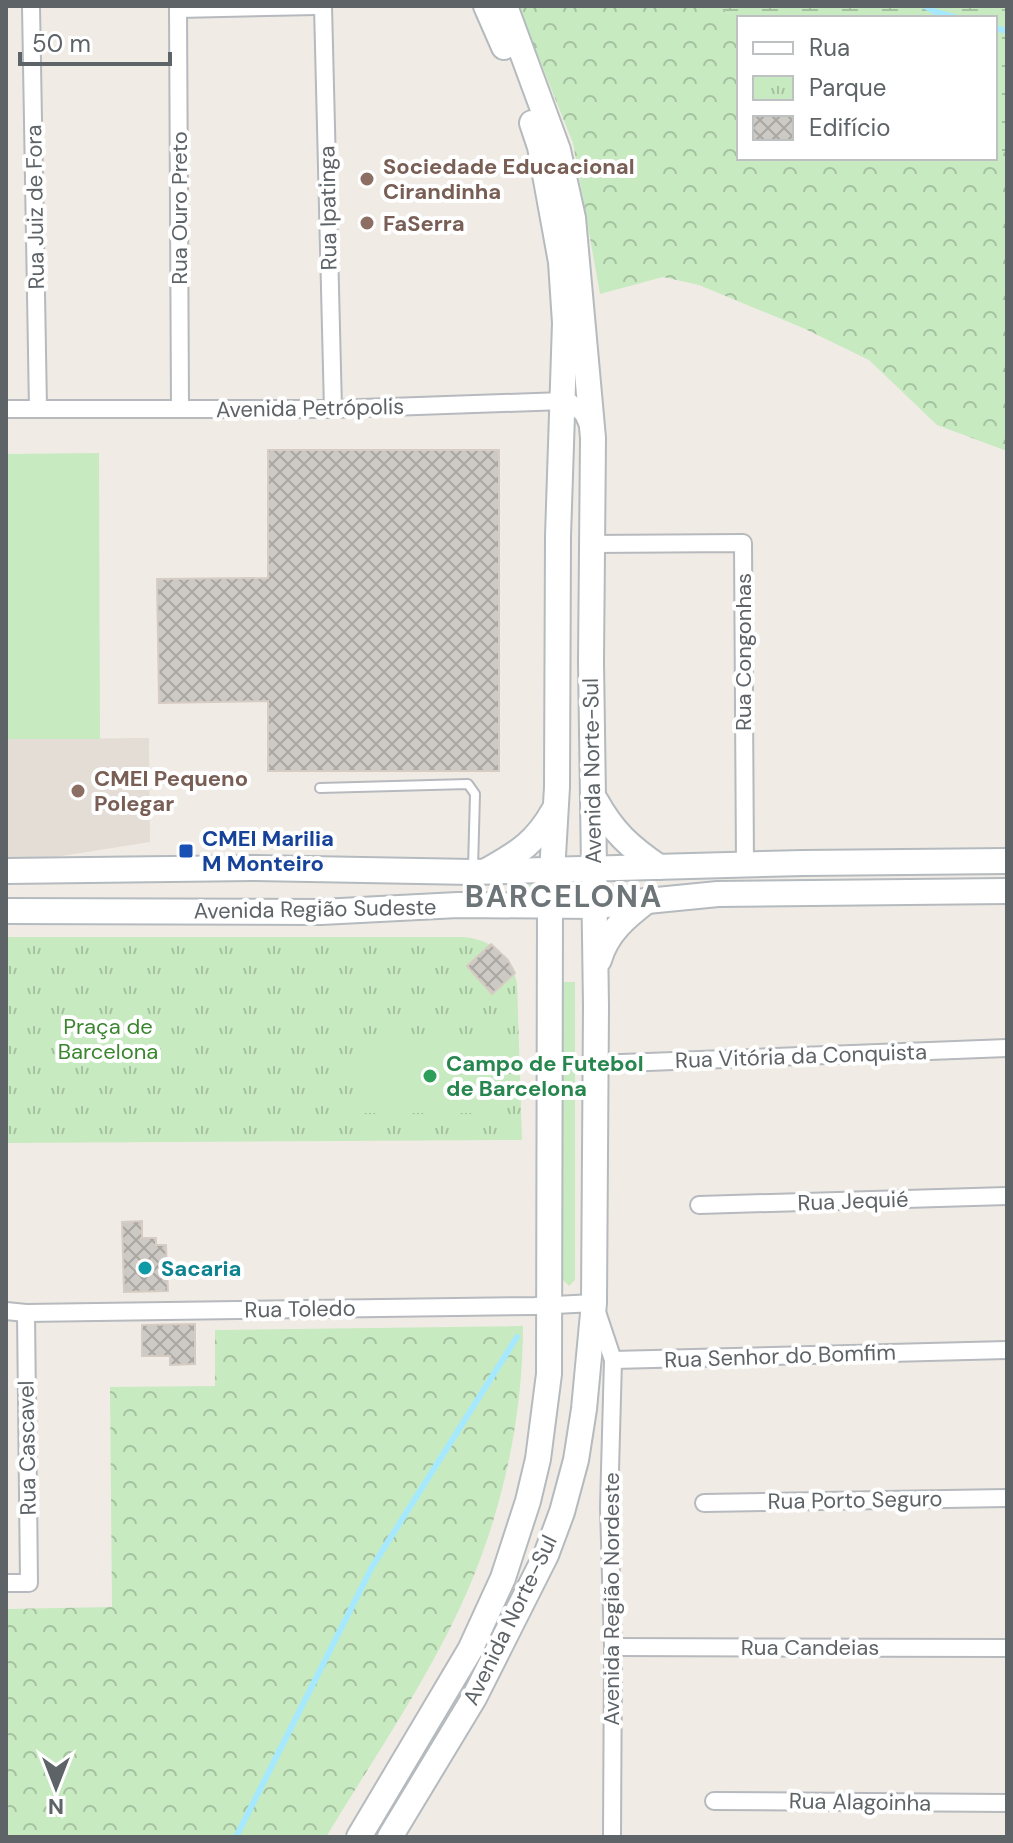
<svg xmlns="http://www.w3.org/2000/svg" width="1013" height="1843" font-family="'DM Sans',sans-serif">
<defs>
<pattern id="forest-crowns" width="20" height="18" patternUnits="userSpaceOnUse" patternTransform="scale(2)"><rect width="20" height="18" fill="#c7eac0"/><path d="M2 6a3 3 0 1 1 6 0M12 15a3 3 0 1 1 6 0" fill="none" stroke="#a5c1a0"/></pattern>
<pattern id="wetland-marsh" width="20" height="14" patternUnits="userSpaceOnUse" patternTransform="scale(2)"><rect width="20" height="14" fill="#c7eac0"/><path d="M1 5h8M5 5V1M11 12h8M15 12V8" fill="none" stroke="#a5c1a0"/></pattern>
<pattern id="park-tufts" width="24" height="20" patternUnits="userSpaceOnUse" patternTransform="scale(2)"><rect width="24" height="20" fill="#c7eac0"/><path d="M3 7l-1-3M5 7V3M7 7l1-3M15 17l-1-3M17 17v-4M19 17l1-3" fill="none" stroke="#a5c1a0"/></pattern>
<pattern id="building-cross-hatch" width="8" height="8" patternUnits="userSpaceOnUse" patternTransform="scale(2)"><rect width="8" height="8" fill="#cdc9c4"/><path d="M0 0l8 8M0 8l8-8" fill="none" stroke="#aaa7a3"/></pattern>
</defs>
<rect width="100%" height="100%" fill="#f0ece5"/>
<polygon fill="#e3ddd6" points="149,738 150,842 30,861 6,861 6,739"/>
<g fill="url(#forest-crowns)">
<polygon points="518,6 717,6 739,20 739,158 995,158 995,149 1007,153 1007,451 937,425 869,360 803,328 699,285 663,277 600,294 573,143"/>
<path d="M523,1326c0,99 -24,201 -67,290 -37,77 -86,148 -130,221h-320v-228l106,-2 -2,-220 105,-1v-56z"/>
</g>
<polygon fill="url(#wetland-marsh)" points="717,6 1007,6 1007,153 995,149 995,18 739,18 739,20"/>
<path fill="url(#park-tufts)" d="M6,937h454c30,1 50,17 57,46l5,157 -516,3z"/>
<g fill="#c7eac0">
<polygon points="99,453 100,739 6,739 6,454"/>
<polygon points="564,882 613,885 614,895 515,897 516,886"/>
<polygon points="562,982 575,982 575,1280 569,1286 563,1280"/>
<rect x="358" y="1040" width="144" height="73"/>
</g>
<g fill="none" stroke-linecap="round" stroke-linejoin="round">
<g stroke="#a6e9ff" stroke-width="6">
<polyline points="925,6 936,12 957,18"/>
<polyline points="995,28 1007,31"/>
<polyline points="236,1837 372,1567 517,1337"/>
</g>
</g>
<g fill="url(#building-cross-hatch)" stroke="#d6ccc3" stroke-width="2">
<polygon points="268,450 499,450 499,771 268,771 268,701 159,703 157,579 268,578"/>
<polygon points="491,944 508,960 515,973 492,994 467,966"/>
<polygon points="142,1221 142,1238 156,1238 156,1245 166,1245 168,1291 124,1292 122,1222"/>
<polygon points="195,1324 195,1364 170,1365 170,1356 142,1356 142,1325"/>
</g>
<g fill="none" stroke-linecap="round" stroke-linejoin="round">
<g stroke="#b6b9bd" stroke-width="12">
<polyline id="lane" points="320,788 468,784 475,794 473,868"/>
</g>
<g stroke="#b6b9bd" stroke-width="20">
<g id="street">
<polyline points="31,6 38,409"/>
<polyline points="178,6 180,409"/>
<polyline points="323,6 333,409"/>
<polyline points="178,9 316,6"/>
<polyline points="6,409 333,409 563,401 570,402 583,414 588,425"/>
<polyline points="590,544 743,543 745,865"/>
<polyline points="596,1064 1007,1048"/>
<polyline points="699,1205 1007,1196"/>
<polyline points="6,1311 26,1313 535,1306 594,1303 613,1360 609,1507 613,1647 612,1837"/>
<polyline points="613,1360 1007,1350"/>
<polyline points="704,1503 1007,1498"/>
<polyline points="6,1583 29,1583 26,1313"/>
<polyline points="613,1647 1007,1648"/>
<polyline points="714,1801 1007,1803"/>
</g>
</g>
<g stroke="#b4babe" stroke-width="28">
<g id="secondary">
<polyline points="486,6 504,47"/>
<path d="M596,801c17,31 34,46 63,66"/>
<path d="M488,870c32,-18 48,-28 66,-60"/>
<polyline points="6,871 253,868 473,872 803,863 1007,861"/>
<polyline points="6,911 321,912 458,905 596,906 718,894 1007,891"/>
<path d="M599,960c8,-28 27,-43 49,-60"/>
<polyline points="359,1837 470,1650 503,1578 528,1501 538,1459 549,1374 550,907 557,787 558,536 565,323 561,262 540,147 532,123"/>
<polyline points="390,1837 474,1698 546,1555 562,1512 576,1460 584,1409 594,1303 596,1006 591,662 593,438 573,218 558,150 505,6"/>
</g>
</g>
<use href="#lane" stroke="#fff" stroke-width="8"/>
<use href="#street" stroke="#fff" stroke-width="16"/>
<use href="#secondary" stroke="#fff" stroke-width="24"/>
</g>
<g fill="#8d6e63" stroke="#fff" stroke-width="3">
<circle cx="367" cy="179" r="8"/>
<circle cx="367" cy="223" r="8"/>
<circle cx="78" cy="791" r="8"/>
</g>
<rect fill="#1a4fb4" stroke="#fff" stroke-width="3" x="178" y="843" width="16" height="16" rx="4"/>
<circle fill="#2e9e5b" stroke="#fff" stroke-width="3" cx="430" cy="1076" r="8"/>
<circle fill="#0f9aa8" stroke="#fff" stroke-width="3" cx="145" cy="1268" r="8"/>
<g text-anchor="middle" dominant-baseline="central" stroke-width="8" stroke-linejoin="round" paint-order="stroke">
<g font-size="22" font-weight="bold" fill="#785e54" stroke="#fff" text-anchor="start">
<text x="383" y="166">Sociedade Educacional<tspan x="383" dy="25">Cirandinha</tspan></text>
<text x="383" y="223">FaSerra</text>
<text x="94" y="778">CMEI Pequeno<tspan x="94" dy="25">Polegar</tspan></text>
</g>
<g font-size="22" fill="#5d6367" stroke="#fff">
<text transform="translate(35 207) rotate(-91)">Rua Juiz de Fora</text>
<text transform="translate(179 208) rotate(-90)">Rua Ouro Preto</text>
<text transform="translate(328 208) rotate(-91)">Rua Ipatinga</text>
<text transform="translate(310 408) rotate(-1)">Avenida Petrópolis</text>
<text transform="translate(743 652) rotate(-90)">Rua Congonhas</text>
<text transform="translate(592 771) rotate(-91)">Avenida Norte-Sul</text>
<text transform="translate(315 909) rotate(-1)">Avenida Região Sudeste</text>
<text transform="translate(801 1056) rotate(-2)">Rua Vitória da Conquista</text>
<text transform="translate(853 1201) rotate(-2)">Rua Jequié</text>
<text transform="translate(300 1309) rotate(-1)">Rua Toledo</text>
<text transform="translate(780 1356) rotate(-2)">Rua Senhor do Bomfim</text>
<text transform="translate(27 1448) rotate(-91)">Rua Cascavel</text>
<text transform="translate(855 1500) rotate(-1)">Rua Porto Seguro</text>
<text transform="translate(611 1599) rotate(-90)">Avenida Região Nordeste</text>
<text transform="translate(510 1620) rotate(-64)">Avenida Norte-Sul</text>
<text x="810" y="1647">Rua Candeias</text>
<text transform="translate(860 1802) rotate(1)">Rua Alagoinha</text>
</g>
<g font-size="22" font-weight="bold" fill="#164399" stroke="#fff" text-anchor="start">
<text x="202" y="838">CMEI Marilia<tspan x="202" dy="25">M Monteiro</tspan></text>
</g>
<g font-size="22" fill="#3a852e" stroke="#fff">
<text x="108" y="1026">Praça de<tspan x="108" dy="25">Barcelona</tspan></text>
</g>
<g font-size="22" font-weight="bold" fill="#27864d" stroke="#fff" text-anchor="start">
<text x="446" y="1063">Campo de Futebol<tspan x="446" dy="25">de Barcelona</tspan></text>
</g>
<g font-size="22" font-weight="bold" fill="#0d838f" stroke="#fff" text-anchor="start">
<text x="161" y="1268">Sacaria</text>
</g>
<g font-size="30" font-weight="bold" letter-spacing="2" fill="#6e7579" stroke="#fff">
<text x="564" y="896">BARCELONA</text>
</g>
</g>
<rect width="1013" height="1843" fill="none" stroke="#5d6367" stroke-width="16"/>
<rect x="737" y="16" width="260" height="144" fill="#ffffff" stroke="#bec1c2" stroke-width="2"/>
<rect x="753" y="42" width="40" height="12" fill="#ffffff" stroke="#bec1c2" stroke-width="2"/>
<text x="809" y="56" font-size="24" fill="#5d6367">Rua</text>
<rect x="753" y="76" width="40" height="24" fill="url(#park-tufts)" stroke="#bec1c2" stroke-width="2"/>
<text x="809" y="96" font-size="24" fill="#5d6367">Parque</text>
<rect x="753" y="116" width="40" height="24" fill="url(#building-cross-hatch)" stroke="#bec1c2" stroke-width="2"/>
<text x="809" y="136" font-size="24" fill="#5d6367">Edifício</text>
<g transform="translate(56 1787) rotate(180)" stroke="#ffffff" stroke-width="6" paint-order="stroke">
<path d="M0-6L14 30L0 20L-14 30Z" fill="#5d6367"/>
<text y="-12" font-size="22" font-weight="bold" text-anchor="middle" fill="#5d6367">N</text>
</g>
<path d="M20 52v12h150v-12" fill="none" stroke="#5d6367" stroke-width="4"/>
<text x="32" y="52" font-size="24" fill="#5d6367" stroke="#ffffff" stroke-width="6" paint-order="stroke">50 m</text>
</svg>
